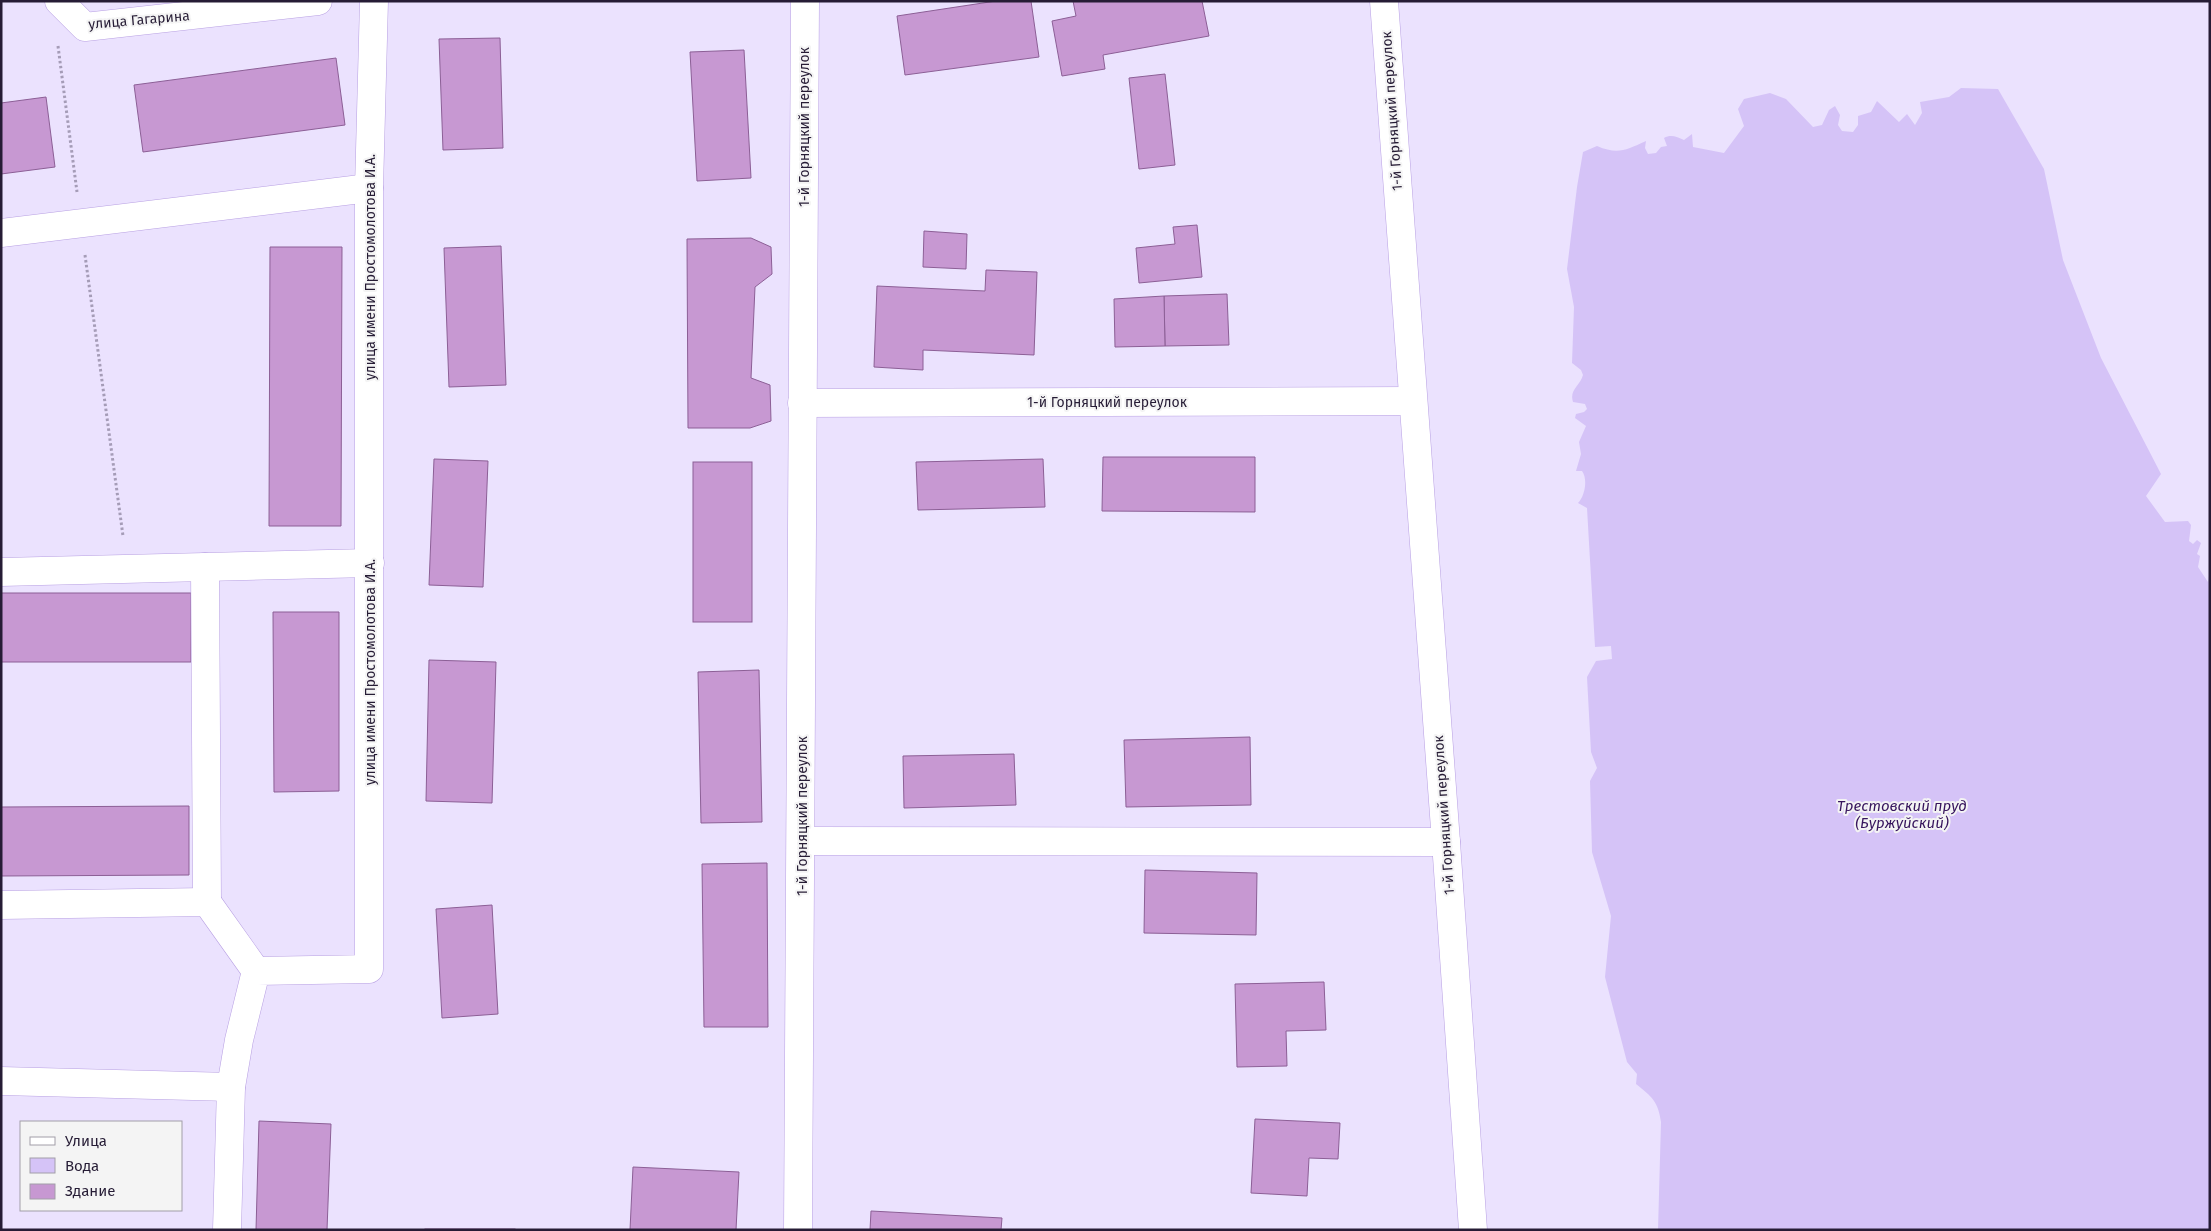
<svg xmlns="http://www.w3.org/2000/svg" width="2211" height="1231" font-family="'Fira Sans',sans-serif">
<rect width="100%" height="100%" fill="#ebe2fe"/>
<path fill="#d5c3f7" d="M1961,88l37,1 46,80 19,91 38,98 60,116 -15,22 19,26 23,-1 3,4 -2,16 4,3 4,-4 4,3 -4,11 3,2 -2,11 10,15 2,-12v660h-552l3,-108c-3,-21 -9,-25 -25,-38l1,-10 -10,-12 -22,-85 6,-61 -19,-64 -2,-71 7,-13 -6,-16 -4,-75 9,-16 16,-2 -1,-13 -16,1 -8,-139 -9,-5c7,-7 10,-24 4,-32h-6l5,-17 -2,-12 7,-16 -11,-8 1,-4 8,-2 3,-3 -2,-5 -12,-2c-4,-12 7,-16 10,-27l-2,-5 -9,-7 2,-56 -7,-38 10,-82 6,-35 14,-6c21,9 29,4 49,-5l-1,7 3,6 8,-1 5,-6 6,-1 -3,-8c7,-4 13,-1 20,2l8,-6 1,13 31,6 20,-27 -6,-17 6,-10 26,-6 16,6 27,28 9,-2 7,-15 6,-4 5,9 -2,10 4,6 11,1 5,-7v-9l13,-4 6,-11 22,21 8,-8 8,11 7,-12 -2,-11 29,-5z"/>
<g fill="#c798d2" stroke="#8c5f96">
<polygon points="996,1 1031,1 1039,57 905,75 897,16"/>
<polygon points="1073,1 1202,1 1209,36 1103,55 1105,69 1062,76 1052,21 1076,16"/>
<polygon points="500,38 503,148 443,150 439,39"/>
<polygon points="744,50 751,178 697,181 690,52"/>
<polygon points="336,58 345,125 143,152 134,85"/>
<polygon points="1165,74 1175,165 1139,169 1129,78"/>
<polygon points="46,97 55,167 1,174 1,103"/>
<polygon points="1197,225 1202,277 1139,283 1136,248 1175,244 1173,227"/>
<polygon points="924,231 967,234 966,269 923,267"/>
<polygon points="751,238 771,247 772,274 755,287 751,378 770,385 771,421 750,428 688,428 687,239"/>
<polygon points="501,246 506,385 449,387 444,248"/>
<polygon points="270,247 342,247 341,526 269,526"/>
<polygon points="986,270 1037,272 1034,355 923,350 923,370 874,367 877,286 985,291"/>
<polygon points="1227,294 1229,345 1165,346 1164,296"/>
<polygon points="1164,296 1165,346 1115,347 1114,299"/>
<polygon points="1103,457 1255,457 1255,512 1102,511"/>
<polygon points="434,459 488,461 483,587 429,585"/>
<polygon points="1043,459 1045,507 918,510 916,462"/>
<rect x="693" y="462" width="59" height="160"/>
<rect x="1" y="593" width="190" height="69"/>
<polygon points="273,612 339,612 339,791 274,792"/>
<polygon points="429,660 496,662 492,803 426,801"/>
<polygon points="759,670 762,822 701,823 698,672"/>
<polygon points="1250,737 1251,805 1126,807 1124,740"/>
<polygon points="1014,754 1016,805 904,808 903,756"/>
<polygon points="189,806 189,875 1,876 1,807"/>
<polygon points="767,863 768,1027 704,1027 702,864"/>
<polygon points="1145,870 1257,873 1256,935 1144,933"/>
<polygon points="492,905 498,1014 442,1018 436,909"/>
<polygon points="1324,982 1326,1030 1286,1031 1287,1066 1237,1067 1235,984"/>
<polygon points="1255,1119 1340,1123 1338,1159 1309,1158 1307,1196 1251,1193"/>
<polygon points="259,1121 331,1124 327,1230 256,1230"/>
<polygon points="633,1167 739,1172 736,1230 630,1230"/>
<polygon points="871,1211 1002,1218 1001,1230 870,1230"/>
<rect x="425" y="1229" width="90" height="1"/>
</g>
<g fill="none" stroke-linecap="round" stroke-linejoin="round">
<g stroke="#b8a0e3" stroke-width="29">
<g id="minor">
<polyline points="59,1 85,27 318,1"/>
<polyline points="1384,1 1446,842 1473,1230"/>
<polyline points="1,233 369,188"/>
<polyline points="802,403 1413,401"/>
<polyline points="205,567 207,902"/>
<polyline points="1,572 370,563"/>
<polyline points="802,841 1446,842"/>
<polyline points="1,905 207,902 256,971"/>
<polyline points="1,1081 231,1087"/>
<polyline points="227,1230 231,1087 239,1040 256,971 369,969 369,188 374,1"/>
<polyline points="798,1230 805,1"/>
</g>
</g>
<g stroke="#a59cb7" stroke-width="3" stroke-dasharray="2.5 2.5" stroke-linecap="butt">
<polyline points="58,46 77,192"/>
<polyline points="85,255 123,536"/>
</g>
<use href="#minor" stroke="#fff" stroke-width="28"/>
</g>
<g text-anchor="middle" dominant-baseline="central" stroke-width="4" stroke-linejoin="round" paint-order="stroke">
<g font-size="14" fill="#261c35" stroke="#f4f4f4">
<text transform="translate(139 20) rotate(-5)">улица Гагарина</text>
<text transform="translate(1392 111) rotate(-94)">1-й Горняцкий переулок</text>
<text transform="translate(804 127) rotate(-90)">1-й Горняцкий переулок</text>
<text transform="translate(370 267) rotate(-90)">улица имени Простомолотова И.А.</text>
<text x="1107" y="402">1-й Горняцкий переулок</text>
<text transform="translate(370 672) rotate(-90)">улица имени Простомолотова И.А.</text>
<text transform="translate(1444 815) rotate(-94)">1-й Горняцкий переулок</text>
<text transform="translate(802 816) rotate(-90)">1-й Горняцкий переулок</text>
</g>
<g font-size="15" font-style="italic" fill="#37155e" stroke="#f4f4f4">
<text x="1902" y="806">Трестовский пруд<tspan x="1902" dy="17">(Буржуйский)</tspan></text>
</g>
</g>
<rect width="2211" height="1231" fill="none" stroke="#261c35" stroke-width="5"/>
<rect x="20" y="1121" width="162" height="90" fill="#f4f4f4" stroke="#a29ea8"/>
<rect x="30" y="1137" width="25" height="8" fill="#ffffff" stroke="#a29ea8"/>
<text x="65" y="1146" font-size="15" fill="#261c35">Улица</text>
<rect x="30" y="1158" width="25" height="15" fill="#d5c3f7" stroke="#a29ea8"/>
<text x="65" y="1171" font-size="15" fill="#261c35">Вода</text>
<rect x="30" y="1184" width="25" height="15" fill="#c798d2" stroke="#a29ea8"/>
<text x="65" y="1196" font-size="15" fill="#261c35">Здание</text>
</svg>
